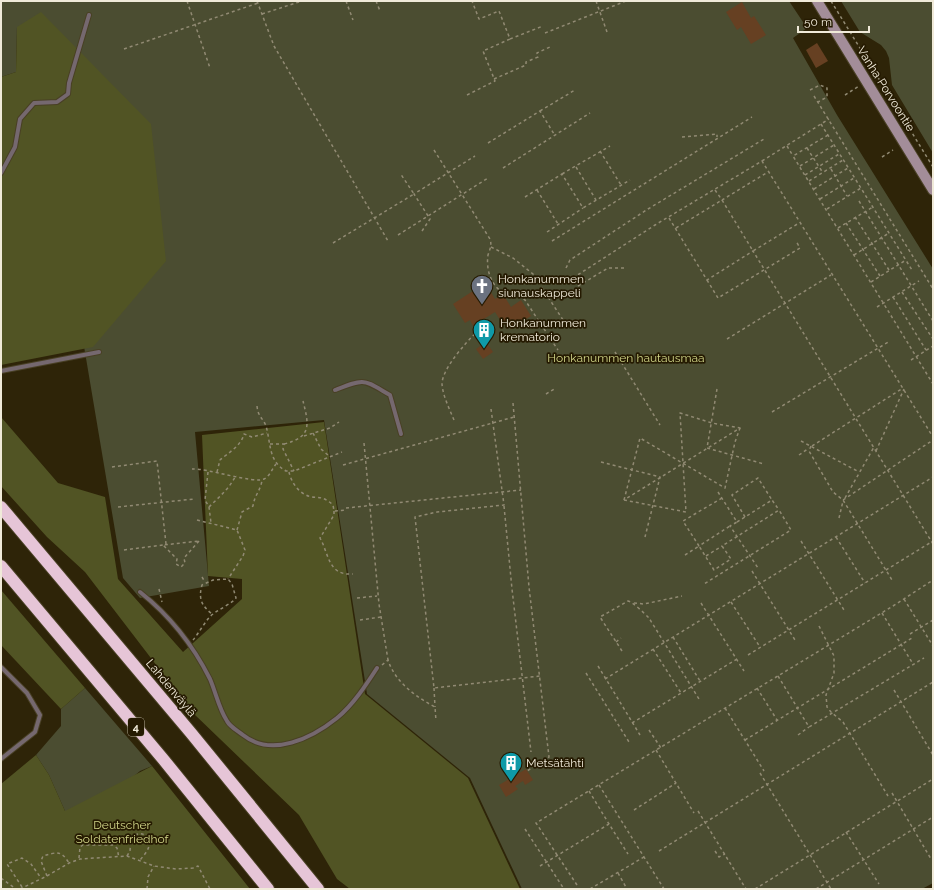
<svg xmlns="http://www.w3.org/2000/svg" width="934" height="890" font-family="Raleway,sans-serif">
<rect width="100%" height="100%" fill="#2e2408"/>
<g fill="#4b4d31">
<polygon points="1,1 789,1 807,28 793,38 837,115 933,269 933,883 922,889 522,889 470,778 367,694 324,420 195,432 209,586 140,598 123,578 71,269 17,27 16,72 1,77"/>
<polygon points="841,1 933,1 933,153 892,85 889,58 886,51 881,45 860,32"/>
<polygon points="85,688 152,766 140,771 1,889 65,811 49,775 36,755 61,726 61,709"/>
</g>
<g fill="#515424">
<polygon points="41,12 151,124 166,261 93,347 1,365 1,77 16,72 17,27"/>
<polygon points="1,417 58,483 105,497 118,579 183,652 242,599 242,579 208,576 202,435 324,422 365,694 468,778 520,889 350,889 337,879 299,815 193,713 85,572 47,537 1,486"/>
<polygon points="1,590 85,688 61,709 1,645"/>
<polygon points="36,755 49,775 65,811 152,766 250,889 1,889 1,784"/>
</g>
<g fill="#664022">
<polygon points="742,2 751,18 754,16 766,35 751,44 741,27 737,30 726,12"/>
<polygon points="817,43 828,61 816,68 806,50"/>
<polygon points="479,287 483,293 489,289 495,299 503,294 511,307 521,300 531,316 511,329 505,321 502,323 495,312 473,326 470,320 465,323 453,304"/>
<polygon points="486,342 493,352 483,359 476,349"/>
<polygon points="526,769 533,780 525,785 523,781 515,786 518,789 506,797 499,785"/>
</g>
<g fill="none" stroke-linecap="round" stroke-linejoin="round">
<g stroke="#494025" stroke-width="6">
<g id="lane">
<polyline points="1,173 15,147 20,119 34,103 57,102 68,94 69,83 89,15"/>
<polyline points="1,371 99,352"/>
<path d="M335,390c31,-12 27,-11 55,5l11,39"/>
<path d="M140,592c29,23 53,53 70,87 6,14 9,30 17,42 3,6 11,10 16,14 29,23 69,3 94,-17 16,-13 29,-33 40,-50"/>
<polyline points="1,667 27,693 40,715 35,732 1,759"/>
</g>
</g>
<g stroke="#494025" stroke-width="12">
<polyline id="secondary" points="817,1 933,190"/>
</g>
<g stroke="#494025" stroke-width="14">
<g id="highway">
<polyline points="1,507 191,733 318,889"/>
<polyline points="1,566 163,759 268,889"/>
</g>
</g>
<g stroke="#918a73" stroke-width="1.5" stroke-dasharray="3 3" stroke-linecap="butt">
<polyline points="187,1 210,68"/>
<polyline points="257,1 274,46 388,241"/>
<polyline points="346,1 353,20"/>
<polyline points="376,1 380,11"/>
<polyline points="596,1 607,32"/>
<polyline points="831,1 933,167"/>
<polyline points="262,14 302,1"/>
<polyline points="545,33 626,1"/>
<polyline points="510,39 543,26"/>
<polyline points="124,49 258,3"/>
<polyline points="494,79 526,65 526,62 538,57 537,53 550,47"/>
<polyline points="810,90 820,85 827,88 827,97 818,102"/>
<polyline points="467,95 495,81 483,51 510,39 499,11 479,19 472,1"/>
<polyline points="845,95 859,86"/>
<polyline points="814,96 933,289"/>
<polyline points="540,111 575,90"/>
<polyline points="821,124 912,270"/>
<polyline points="828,135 793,156 933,384"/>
<polyline points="682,137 717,134 717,137"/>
<polyline points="488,143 540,111 554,134"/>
<polyline points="787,146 793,156"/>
<polyline points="807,148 823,173"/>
<path d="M434,150l56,89c2,6 0,10 -2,16 -2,13 2,29 14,37 7,5 17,2 23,8l33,50"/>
<polyline points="600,151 621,185"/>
<polyline points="882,157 893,150"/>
<polyline points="762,161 829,119"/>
<polyline points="800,166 834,145"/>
<polyline points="576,167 596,200"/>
<polyline points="503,168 590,113"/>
<polyline points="831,169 847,196"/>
<polyline points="562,174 610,146"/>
<polyline points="805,175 839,154"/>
<polyline points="809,181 843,160"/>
<polyline points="814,189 848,168"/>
<polyline points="537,190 558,224"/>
<polyline points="715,190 722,200 768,172"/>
<polyline points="525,197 562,174 583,208 630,180"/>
<polyline points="820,199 854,178"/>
<polyline points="859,201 933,321"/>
<polyline points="827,209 861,188"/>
<polyline points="855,217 889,270"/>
<polyline points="669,218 707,280 753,251 933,544"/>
<polyline points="846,223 880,276"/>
<polyline points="676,228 722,200 753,251 799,223"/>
<polyline points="838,228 873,207"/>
<polyline points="422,231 430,219 414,194 475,156"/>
<polyline points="547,232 583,208"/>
<polyline points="398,235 488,178"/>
<polyline points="552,241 752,117"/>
<polyline points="333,243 414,194 400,173"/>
<polyline points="491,247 513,258 533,274 567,326"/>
<polyline points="854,255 889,233"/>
<polyline points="566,268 570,260 648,209 764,139"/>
<polyline points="573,278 655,225 762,161 933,437"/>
<polyline points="707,280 718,298 800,248 796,241"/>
<polyline points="871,282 906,260"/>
<polyline points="578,286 608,268 627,268"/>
<polyline points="902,292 933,339"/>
<polyline points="893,297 926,350"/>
<polyline points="877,307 919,281"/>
<polyline points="727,339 831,275"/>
<polyline points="615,352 660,425"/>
<polyline points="911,360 933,346"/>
<polyline points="717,389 707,448 764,464"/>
<polyline points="546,394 556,388"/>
<polyline points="513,403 529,587 549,757 527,771"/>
<path d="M257,406c1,11 6,12 9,20 5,17 2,35 20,45h8l48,-19"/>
<polyline points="491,409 504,505 437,512 415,517 434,688 540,676"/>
<polyline points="772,412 890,341"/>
<path d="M454,420c-5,-12 -11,-24 -12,-36 0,-15 24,-42 35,-52"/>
<polyline points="313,433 321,449 329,456"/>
<polyline points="304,436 330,428 339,422"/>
<polyline points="801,441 859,472"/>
<polyline points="364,443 379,604 388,660"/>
<polyline points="270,444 284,444 283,449 294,471"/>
<path d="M284,444c28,-7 25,-19 19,-43"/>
<polyline points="811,446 809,451 833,492 843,500 892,580"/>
<polyline points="812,446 903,388"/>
<polyline points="876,451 904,389"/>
<polyline points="799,455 809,448"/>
<polyline points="601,462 660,477 645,537"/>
<polyline points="343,465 514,417"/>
<polyline points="112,467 157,461 166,544"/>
<path d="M192,469c15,-1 62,15 72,10 6,-3 8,-10 12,-15"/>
<polyline points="208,472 205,500 209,507 211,523"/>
<path d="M217,472l3,-12c8,-7 21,-14 24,-26l8,3 15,-4"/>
<path d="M289,472c2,9 8,19 17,23 9,5 14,-2 27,10l1,6 12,-1"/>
<polyline points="718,492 737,522 730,526 758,568"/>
<polyline points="722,498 683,521 699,546 730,526"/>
<polyline points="845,498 874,447"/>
<polyline points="624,500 686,512 680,413 712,423 740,428 624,500"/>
<polyline points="624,500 640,438 725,488 735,442 740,428"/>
<polyline points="843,500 933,440"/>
<polyline points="504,506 512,589 531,752"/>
<polyline points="118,507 194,499"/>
<path d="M209,507c10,-10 21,-19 27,-32"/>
<polyline points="346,508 521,490"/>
<path d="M334,511v4l-14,23c9,16 8,38 33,36"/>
<polyline points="745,517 732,495 758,478 772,500"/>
<polyline points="839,518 843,501"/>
<polyline points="197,520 237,530 245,550 243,556 228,579"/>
<polyline points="737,522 772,500 779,510"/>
<path d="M237,530l5,-18 11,-6c1,-10 8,-16 9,-26"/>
<polyline points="836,537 865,583"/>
<polygon points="199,541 184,558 185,563 181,567 176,564 177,559 163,545"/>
<polyline points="801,541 844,610"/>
<polyline points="124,550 163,545"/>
<polyline points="685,555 699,546 714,570 731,559 722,546 779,510 791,530 704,584"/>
<polyline points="706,556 722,546"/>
<polyline points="752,571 795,640"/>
<polyline points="202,577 205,582"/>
<polyline points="159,589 162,602"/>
<polyline points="357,598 377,596"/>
<polyline points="904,599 933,646"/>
<polyline points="731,602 760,647"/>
<polyline points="634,603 644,604 682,596"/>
<polyline points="701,603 744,671"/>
<polyline points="882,613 913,664"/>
<polyline points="360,620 381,617"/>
<polyline points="819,626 834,656 834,673 826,695 827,707 831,712 843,722 888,796"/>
<polyline points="910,634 933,620"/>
<polyline points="673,637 700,681"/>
<path d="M193,640c6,-7 14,-22 20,-26 5,-4 21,-12 23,-16l-4,-14 -4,-5 -15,1 -11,5c-4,14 0,21 10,29"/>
<polyline points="616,642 621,638"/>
<polyline points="653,649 681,693"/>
<path d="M622,651l-22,-34 28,-16c5,1 17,13 21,17l50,81"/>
<polyline points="748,655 933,541"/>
<path d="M382,665l6,-5c7,22 28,37 47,47l1,14"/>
<polyline points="598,666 640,735"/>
<polyline points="586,673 629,742"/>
<polyline points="778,676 809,727 924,658"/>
<polyline points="605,679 933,477"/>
<polyline points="434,688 435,707"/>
<polyline points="757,688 777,720"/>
<polyline points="894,690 933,755"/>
<polyline points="725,708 764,771"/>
<polyline points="632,723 737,659"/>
<polyline points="649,730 661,748"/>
<polyline points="798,735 809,727"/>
<polyline points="745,740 912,638"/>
<polyline points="656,750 694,813"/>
<polyline points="760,773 831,889"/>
<polyline points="599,785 664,889"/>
<polyline points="589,791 609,824"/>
<polyline points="892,793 931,859"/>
<polyline points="634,810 676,783"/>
<polyline points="698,811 746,889"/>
<polyline points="525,829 564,889"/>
<polyline points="846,832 879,884"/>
<polyline points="659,851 933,682"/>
<polyline points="715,851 719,857 725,854"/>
<path d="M127,856l3,-5 1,-13c6,-5 8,-5 15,-3 8,9 0,18 -6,25"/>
<polyline points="79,858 80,847 83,845 113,845 117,848 119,858"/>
<polyline points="540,866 609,824 628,854"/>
<polyline points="618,873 627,889"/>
<path d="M47,876l-6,-15 2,-5c14,-4 18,-6 26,7"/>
<polyline points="1,878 16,889"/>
<polyline points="577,885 536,823 893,606 933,580"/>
<polyline points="22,887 7,864 22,858 31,864 41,878"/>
<polyline points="20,889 47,876 69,863 80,859 127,856 154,866 176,869 193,868 198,866 210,889"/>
<polyline points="147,889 148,877 154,866"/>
<polyline points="590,889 644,857"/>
<polyline points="755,889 933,779"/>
<polyline points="816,889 933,817"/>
</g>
<use href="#lane" stroke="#75686f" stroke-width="4"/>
<use href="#secondary" stroke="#a38d99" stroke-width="10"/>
<use href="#highway" stroke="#e6c5d7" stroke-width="12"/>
</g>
<defs>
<g id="church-pin" transform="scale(1.15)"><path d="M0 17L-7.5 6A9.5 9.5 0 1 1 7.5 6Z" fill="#6b7280" stroke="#251a01"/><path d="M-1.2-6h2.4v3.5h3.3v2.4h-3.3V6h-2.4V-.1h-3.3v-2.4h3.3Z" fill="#fff"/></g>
<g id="building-pin" transform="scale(1.15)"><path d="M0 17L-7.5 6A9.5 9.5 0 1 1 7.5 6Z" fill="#0f9aa8" stroke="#251a01"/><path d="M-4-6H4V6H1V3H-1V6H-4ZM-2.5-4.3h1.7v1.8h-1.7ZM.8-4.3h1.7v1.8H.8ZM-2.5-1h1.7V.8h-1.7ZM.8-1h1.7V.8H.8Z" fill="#fff"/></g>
</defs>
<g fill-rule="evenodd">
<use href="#church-pin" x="482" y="286"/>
<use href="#building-pin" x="484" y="330"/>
<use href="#building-pin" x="511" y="763"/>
</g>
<g text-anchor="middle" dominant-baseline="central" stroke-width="3.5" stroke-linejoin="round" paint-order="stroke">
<rect fill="#251a01" stroke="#b3ac98" stroke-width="1" x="128" y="718" width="16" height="18" rx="3"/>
<g font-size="11" font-weight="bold" fill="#f0ead9">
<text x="136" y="727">4</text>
</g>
<g font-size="12" fill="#f0ead9" stroke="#251a01">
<text transform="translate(886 89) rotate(58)">Vanha Porvoontie</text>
<text transform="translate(171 688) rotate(50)">Lahdenväylä</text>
</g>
<g font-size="12" fill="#f0ead9" stroke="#251a01" text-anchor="start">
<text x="498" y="279">Honkanummen<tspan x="498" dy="14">siunauskappeli</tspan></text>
<text x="500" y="323">Honkanummen<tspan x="500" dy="14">krematorio</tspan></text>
<text x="526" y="763">Metsätähti</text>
</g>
<g font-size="12" fill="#d1d689" stroke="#251a01">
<text x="626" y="358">Honkanummen hautausmaa</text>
<text x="122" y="825">Deutscher<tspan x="122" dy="14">Soldatenfriedhof</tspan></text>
</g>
</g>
<rect width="934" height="890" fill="none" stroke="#f0ead9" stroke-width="4"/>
<path d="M798 26v6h71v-6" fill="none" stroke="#f0ead9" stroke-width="2"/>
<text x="804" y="26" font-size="12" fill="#f0ead9" stroke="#251a01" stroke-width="3" paint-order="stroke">50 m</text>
</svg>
